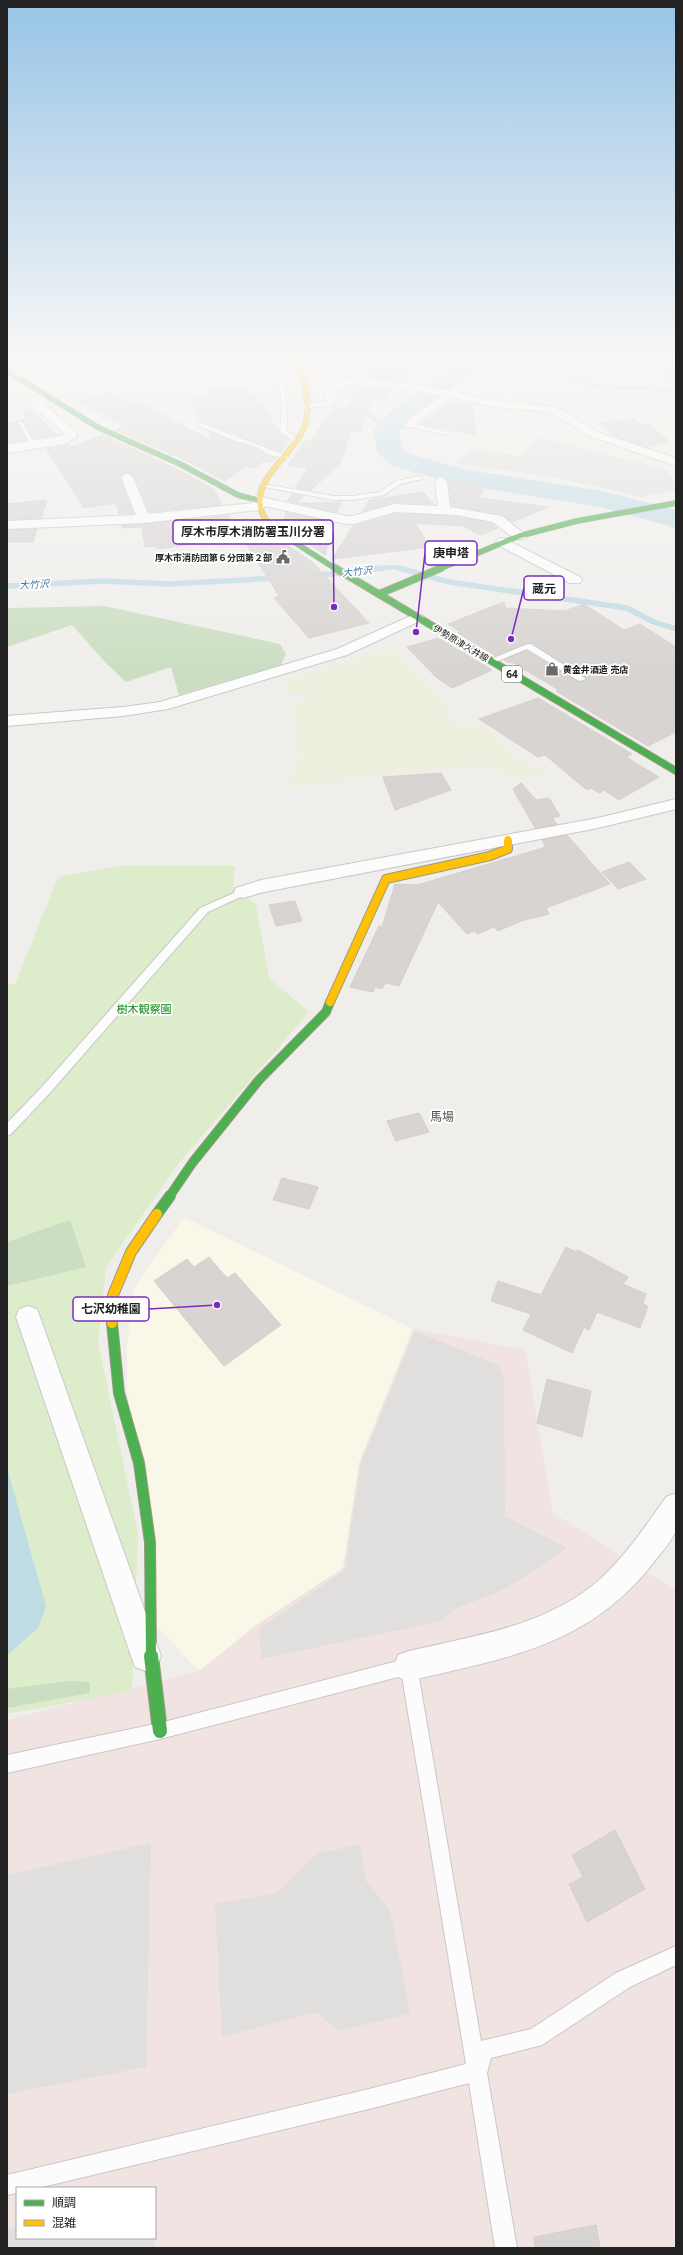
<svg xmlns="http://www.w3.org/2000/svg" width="683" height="2255" font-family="'Noto Sans','Noto Sans JP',sans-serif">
<rect width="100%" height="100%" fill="#f0eeeb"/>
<path fill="#f1e3e1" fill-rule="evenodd" d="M413,1329l112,21 28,163 123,78v657h-669v-528l192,-49 57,-46 87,-57 16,-105zM17,2188h138v50h-138z"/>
<polygon fill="#f8f7e8" points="184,1217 413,1329 359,1463 343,1568 256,1625 199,1671 157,1627 127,1389 127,1347 134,1288"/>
<g fill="#efefdf">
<polygon points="501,407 554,413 500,418"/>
<polygon points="666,419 676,420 676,438 658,423"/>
<polygon points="569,429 582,432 603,442 592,448 557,437"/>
<polygon points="478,435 496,437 527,444 517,454 468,447"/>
<polygon points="665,444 676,444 676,454 654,448"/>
<polygon points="613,448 659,460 661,465 607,451"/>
<polygon points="393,643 422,680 439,698 458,727 478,724 499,739 510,754 547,772 523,782 492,765 397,773 291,788 291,779 301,757 298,753 299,735 290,702 309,698 308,692 289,694 284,680 349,662"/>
</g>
<polygon fill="#ddeccb" points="120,866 235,866 233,886 256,905 269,978 309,1012 179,1163 106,1267 98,1342 138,1534 132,1691 7,1714 7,984 15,984 58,877"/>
<g fill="#cbdec1">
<polygon points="656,359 676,359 676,388 664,376 661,362"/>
<polygon points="104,606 280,644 286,654 281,665 179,695 171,667 126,682 105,662 72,625 7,647 7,608"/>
<polygon points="70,1220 86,1267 7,1286 7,1242"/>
<polygon points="70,1681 90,1682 90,1693 7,1708 7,1689"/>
</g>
<g fill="#e0dfde">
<polygon points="539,437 665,470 674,479 676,490 642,497 553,477 453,463 475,449 520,456"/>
<polygon points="415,1331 498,1365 504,1378 505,1516 567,1548 525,1577 494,1594 454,1609 442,1621 261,1659 259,1629 345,1570 361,1463"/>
<polygon points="151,1843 146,2067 7,2094 7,1875"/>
<polygon points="360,1845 366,1881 390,1911 407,1994 409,2014 338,2031 316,2012 222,2037 215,1904 275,1894 317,1853"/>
<polygon points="155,2217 155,2248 7,2248 7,2229 17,2227 17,2238 155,2238"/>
</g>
<polygon fill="#bfdbe3" points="7,1468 46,1606 38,1628 7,1655"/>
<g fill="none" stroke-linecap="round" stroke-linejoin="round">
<g stroke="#bfdbe3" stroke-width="4.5">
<polyline points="330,359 349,379 357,406 377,421 386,432"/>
<polyline points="457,374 466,375"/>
<polyline points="483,375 547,371 562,373 595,386 676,390"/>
<polyline points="374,569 394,567 402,569"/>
</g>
<g stroke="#bfdbe3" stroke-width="5.5">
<polyline points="399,568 449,582 627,608 654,622 676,629"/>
<polyline points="313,576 383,568"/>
<polyline points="7,586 103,581 169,584 278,578"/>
</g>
<path fill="#bfdbe3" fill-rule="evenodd" d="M458,359h25l-26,27 -58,46 4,17 7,5 53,15 140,22 73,19v18l-75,-21 -140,-22 -69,-19 -15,-14 -4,-20c19,-28 60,-48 85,-73z"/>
</g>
<g fill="#d7d4d2" stroke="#d3d0cc">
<polygon points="372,368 399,369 406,371 399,381 370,378"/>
<polygon points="243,385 261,402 279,432 290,440 281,452 201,421 188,398 209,396 206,391"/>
<polygon points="364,387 393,389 386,399 371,397 361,431 351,431 340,464 310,491 295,488 308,468 288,465 305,440 311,442 333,407 347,409"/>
<polygon points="110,393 134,405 140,403 214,442 207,431 256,448 266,455 276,458 272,462 263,461 257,468 245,467 225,481 185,460 115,430 125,426 79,402"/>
<polygon points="451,402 472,406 476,435 421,424"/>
<polygon points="28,408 41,419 58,435 34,439 23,421 19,420 28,419 23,412"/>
<polygon points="632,419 636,420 642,425 651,425 668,441 648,447 613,436 600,423"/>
<polygon points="17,421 27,440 7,443 7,423"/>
<polygon points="102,435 175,468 214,489 222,505 149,512 134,476 126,472 120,478 134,514 119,514 116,503 84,508 46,448 68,444 72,447"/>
<polygon points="448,480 485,486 479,498 549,507 512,522 502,515 451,506"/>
<polygon points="423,492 434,504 394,502 362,512 369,500"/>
<polygon points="292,494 304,496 296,503 287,501"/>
<polygon points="47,500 41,518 7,520 7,504"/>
<polygon points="341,502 337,513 296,503 320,503"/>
<polygon points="286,512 334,523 325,555 283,526"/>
<polygon points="395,514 456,516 492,523 498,528 480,535 463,526 415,523 430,547 332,559 353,526"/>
<polygon points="228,515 241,537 158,549 156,546 145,547 142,527 122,528 121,526"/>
<polygon points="37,529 33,542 7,542 7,530"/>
<polygon points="271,534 312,562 369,623 309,638 274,598 279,596 245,542"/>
<polygon points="504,602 505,608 565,611 584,604 624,630 640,624 676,647 676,732 648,746 556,691 559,690 512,662 509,663 504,660 527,651 578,682 587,680 532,643 496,656 458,633 461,632 448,624"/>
<polygon points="438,638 492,670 452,688 436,677 407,647"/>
<polygon points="538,698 632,754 626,757 659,777 619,800 604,790 600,793 591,788 587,790 545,755 538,757 479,719"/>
<polygon points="441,773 451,790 395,810 383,777"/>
<polygon points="521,783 536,800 549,798 560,816 552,818 557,824 535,828 513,789"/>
<polygon points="567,835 610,884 546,908 549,914 521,921 498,931 494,927 477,934 475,931 467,934 438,902 399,986 385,983 382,989 375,987 373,992 350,987 379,926 382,927 395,884 417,885 546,847 542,840"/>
<polygon points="629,862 646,879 618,889 602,872"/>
<polygon points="295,901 302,921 276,926 269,905"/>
<polygon points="419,1113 429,1132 396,1141 387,1121"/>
<polygon points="282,1178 318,1187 309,1209 273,1200"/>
<polygon points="566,1247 576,1252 578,1250 628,1277 623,1284 646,1294 643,1304 648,1306 640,1328 597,1312 589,1330 584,1327 572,1353 523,1330 531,1314 491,1301 498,1281 541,1295"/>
<polygon points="209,1257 227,1278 235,1273 281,1325 224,1366 154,1281 187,1259 194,1267"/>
<polygon points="547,1379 591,1391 582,1437 537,1423"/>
<polygon points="615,1830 645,1889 587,1922 569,1884 583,1877 572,1855"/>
<polygon points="596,2225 600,2248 535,2248 534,2237"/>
</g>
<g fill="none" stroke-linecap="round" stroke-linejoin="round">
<g stroke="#c9c8c7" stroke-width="2">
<g id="lane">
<path d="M286,368l14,-1 3,2 -15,3c-8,10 2,41 -2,58l14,11 1,1 -3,2 -18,-13 2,-17 -3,-37 2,-5z"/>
<polygon points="18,422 22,422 36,446 32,446"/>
<polygon points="199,422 289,457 286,459 267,454 257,447 230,439 197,425 197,423"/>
<polygon points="410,423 448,432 449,433 446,435 408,426 407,425"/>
<polygon points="420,476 422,477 422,479 400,484 384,495 353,500 334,500 259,486 262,484 334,496 353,496 380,492 396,481"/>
<polygon points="528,644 531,644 586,679 579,681 527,649 493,663 486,661"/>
<polygon points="243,889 247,890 247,894 208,912 48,1095 11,1134 7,1136 7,1123 40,1089 200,908"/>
<polygon points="409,1658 415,1660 417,1666 481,2041 531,2029 616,1973 676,1946 676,1965 630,1987 542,2045 491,2058 487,2073 517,2248 495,2248 469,2083 373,2108 38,2188 17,2188 17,2193 7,2195 7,2175 373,2088 466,2064 402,1676 160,1739 7,1773 7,1755 160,1723"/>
</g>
</g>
<g stroke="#c9c8c7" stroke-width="2">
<g id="street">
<path d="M361,359h10l1,4 -4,16 56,7 25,5 40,-32h11l-9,9c21,-2 79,-9 93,8l-5,3 -14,-5 -21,-3 -61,4 -11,6 -13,12 36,8 61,6 44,26 76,25v8l-84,-29 -43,-25 -54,-5 -42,-9 -30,20 -9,9h-8l-2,-2 11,-11 27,-18c-23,-5 -87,-19 -106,-5l-1,14 -31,4 -2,-2 2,-2 21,-4v-11c7,-10 21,-10 32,-11l5,-16z"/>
<polygon points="45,392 51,395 42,402 76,432 77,437 65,444 7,453 7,445 66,435 30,403 32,398"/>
<polygon points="127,473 133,477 148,514 253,503 251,500 257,496 346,516 353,516 394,504 438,506 435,481 441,477 447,481 450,507 502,516 527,536 525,539 515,539 493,522 456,515 395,512 354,524 346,524 265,506 263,509 259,510 144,523 7,529 7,521 136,515 121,477"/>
<polygon points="503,538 580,577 582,580 580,583 570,583 498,545 496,542 498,539"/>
<polygon points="417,613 424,617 422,620 347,655 168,709 123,716 7,726 7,716 123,707 160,702 337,649"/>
<polygon points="676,799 676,809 598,828 264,892 243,898 236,896 234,892 236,888 261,880 598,818"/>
<polygon points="28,1306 37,1309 40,1317 161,1656 157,1667 146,1671 135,1667 131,1656 16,1317 19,1309"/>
<path d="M676,1493c0,12 2,26 0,37 -2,9 -20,29 -26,37 -66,81 -146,91 -241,114l-11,-4 -4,-11 4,-11 11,-4c63,-15 131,-24 183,-65 30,-24 52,-58 74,-89z"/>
</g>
</g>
<g stroke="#999a82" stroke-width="6">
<g id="fast-far4">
<polyline points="7,371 99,428 180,464 238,495 257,500"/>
<polyline points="277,531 336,569"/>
<polyline points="439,569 519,536 577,521 676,503"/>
</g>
</g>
<g stroke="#999a82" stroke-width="8">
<g id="fast-far3">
<polyline points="335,568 676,771"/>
<polyline points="379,594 441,568"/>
</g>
</g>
<g stroke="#999a82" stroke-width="10">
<polyline id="fast-far2" points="169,1197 193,1162 259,1080 326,1012 330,1002"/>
</g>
<g stroke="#999a82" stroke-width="12">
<g id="fast-far1">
<polyline points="157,1214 170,1196"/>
<polyline points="112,1323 119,1393 139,1463 150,1542 151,1657"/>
</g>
</g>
<g stroke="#999a82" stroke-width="16">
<polyline id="fast" points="151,1656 160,1731"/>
</g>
<g stroke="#999a82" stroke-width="6">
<path id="slow-far3" d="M277,531c-4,-5 -11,-10 -14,-16 -16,-35 32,-60 42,-90 7,-21 -2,-46 -8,-66"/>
</g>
<g stroke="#999a82" stroke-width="8">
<polyline id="slow-far2" points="508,839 508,842"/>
</g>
<g stroke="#999a82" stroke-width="10">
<polyline id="slow-far1" points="330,1002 386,879 490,856 508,849 508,841"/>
</g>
<g stroke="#999a82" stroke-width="12">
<polyline id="slow" points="112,1323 113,1295 131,1252 157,1214"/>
</g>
<use href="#lane" fill="#fdfcfc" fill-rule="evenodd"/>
<use href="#street" fill="#fdfcfc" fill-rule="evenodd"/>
<use href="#fast-far4" stroke="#4caf50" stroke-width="5"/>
<use href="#fast-far3" stroke="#4caf50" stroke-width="6"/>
<use href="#fast-far2" stroke="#4caf50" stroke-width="8"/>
<use href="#fast-far1" stroke="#4caf50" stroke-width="10"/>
<use href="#fast" stroke="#4caf50" stroke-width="14"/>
<use href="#slow-far3" stroke="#ffc107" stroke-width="5"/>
<use href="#slow-far2" stroke="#ffc107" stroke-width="6"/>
<use href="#slow-far1" stroke="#ffc107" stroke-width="8"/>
<use href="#slow" stroke="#ffc107" stroke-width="10"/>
</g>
<linearGradient id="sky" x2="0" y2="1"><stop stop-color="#97c4e6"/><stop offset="0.53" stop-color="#f8f7f6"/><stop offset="1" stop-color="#f8f7f6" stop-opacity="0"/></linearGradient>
<rect width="683" height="674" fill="url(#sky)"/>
<defs>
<g id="civic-bare" transform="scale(1.08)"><path d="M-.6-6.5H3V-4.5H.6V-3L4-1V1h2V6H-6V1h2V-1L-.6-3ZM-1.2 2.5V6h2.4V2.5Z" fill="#6a6968" stroke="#fff" stroke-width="2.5" paint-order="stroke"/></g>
<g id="shop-bare" transform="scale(1.08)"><path d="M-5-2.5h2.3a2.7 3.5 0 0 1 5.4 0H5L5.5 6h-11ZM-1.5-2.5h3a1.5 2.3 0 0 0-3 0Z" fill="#6a6968" stroke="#fff" stroke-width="2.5" paint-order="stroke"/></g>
</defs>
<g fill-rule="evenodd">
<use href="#civic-bare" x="283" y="557"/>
<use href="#shop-bare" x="552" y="669"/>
</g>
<g text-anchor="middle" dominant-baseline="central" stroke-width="3.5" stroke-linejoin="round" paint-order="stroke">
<g font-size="9" font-weight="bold" fill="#222" stroke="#fff" text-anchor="end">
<text x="272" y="557">厚木市消防団第６分団第２部</text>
<text x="563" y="669" text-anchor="start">黄金井酒造 売店</text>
</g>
<g font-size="9" fill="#222" stroke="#fff">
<text transform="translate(461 643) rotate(31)">伊勢原津久井線</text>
</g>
<g font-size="10" font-style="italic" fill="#4a7aab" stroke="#fff">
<text transform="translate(357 571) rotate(-6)">大竹沢</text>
<text transform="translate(34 584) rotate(-3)">大竹沢</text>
</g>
<rect fill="#fff" stroke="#646464" stroke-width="1" x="502" y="666" width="20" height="16" rx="3"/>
<g font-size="10" font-weight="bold" fill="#222">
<text x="512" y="674">64</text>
</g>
<g font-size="11" fill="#0c8416" stroke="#fff">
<text x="144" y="1008">樹木観察園</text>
</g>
<g font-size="12" fill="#555" stroke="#fff">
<text x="442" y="1116">馬場</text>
</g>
</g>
<path fill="none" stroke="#7b2cbf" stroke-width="1.5" d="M334 607L333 532M416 632L425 553M511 639L524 588M217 1305L149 1309"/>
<g fill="#7b2cbf" stroke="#fff" stroke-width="1.5">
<circle cx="334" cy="607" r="4"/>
<circle cx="416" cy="632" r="4"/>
<circle cx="511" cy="639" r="4"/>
<circle cx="217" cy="1305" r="4"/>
</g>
<g fill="#fff" stroke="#7b2cbf" stroke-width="1.5">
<rect x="173" y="520" width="160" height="24" rx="4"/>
<rect x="425" y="541" width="52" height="24" rx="4"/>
<rect x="524" y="576" width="40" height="24" rx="4"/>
<rect x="73" y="1297" width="76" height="24" rx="4"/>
</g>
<g font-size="12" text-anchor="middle" font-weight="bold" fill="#222">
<text x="253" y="536">厚木市厚木消防署玉川分署</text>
<text x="451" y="557">庚申塔</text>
<text x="544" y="593">蔵元</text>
<text x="111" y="1313">七沢幼稚園</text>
</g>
<rect width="683" height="2255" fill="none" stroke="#222222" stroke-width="16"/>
<rect x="16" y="2187" width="140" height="52" fill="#ffffff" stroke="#a7a7a7"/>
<rect x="24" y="2200" width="20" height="6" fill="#4caf50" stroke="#a7a7a7"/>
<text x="52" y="2207" font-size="12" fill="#222222">順調</text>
<rect x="24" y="2220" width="20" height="6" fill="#ffc107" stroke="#a7a7a7"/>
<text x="52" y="2227" font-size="12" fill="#222222">混雑</text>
</svg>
